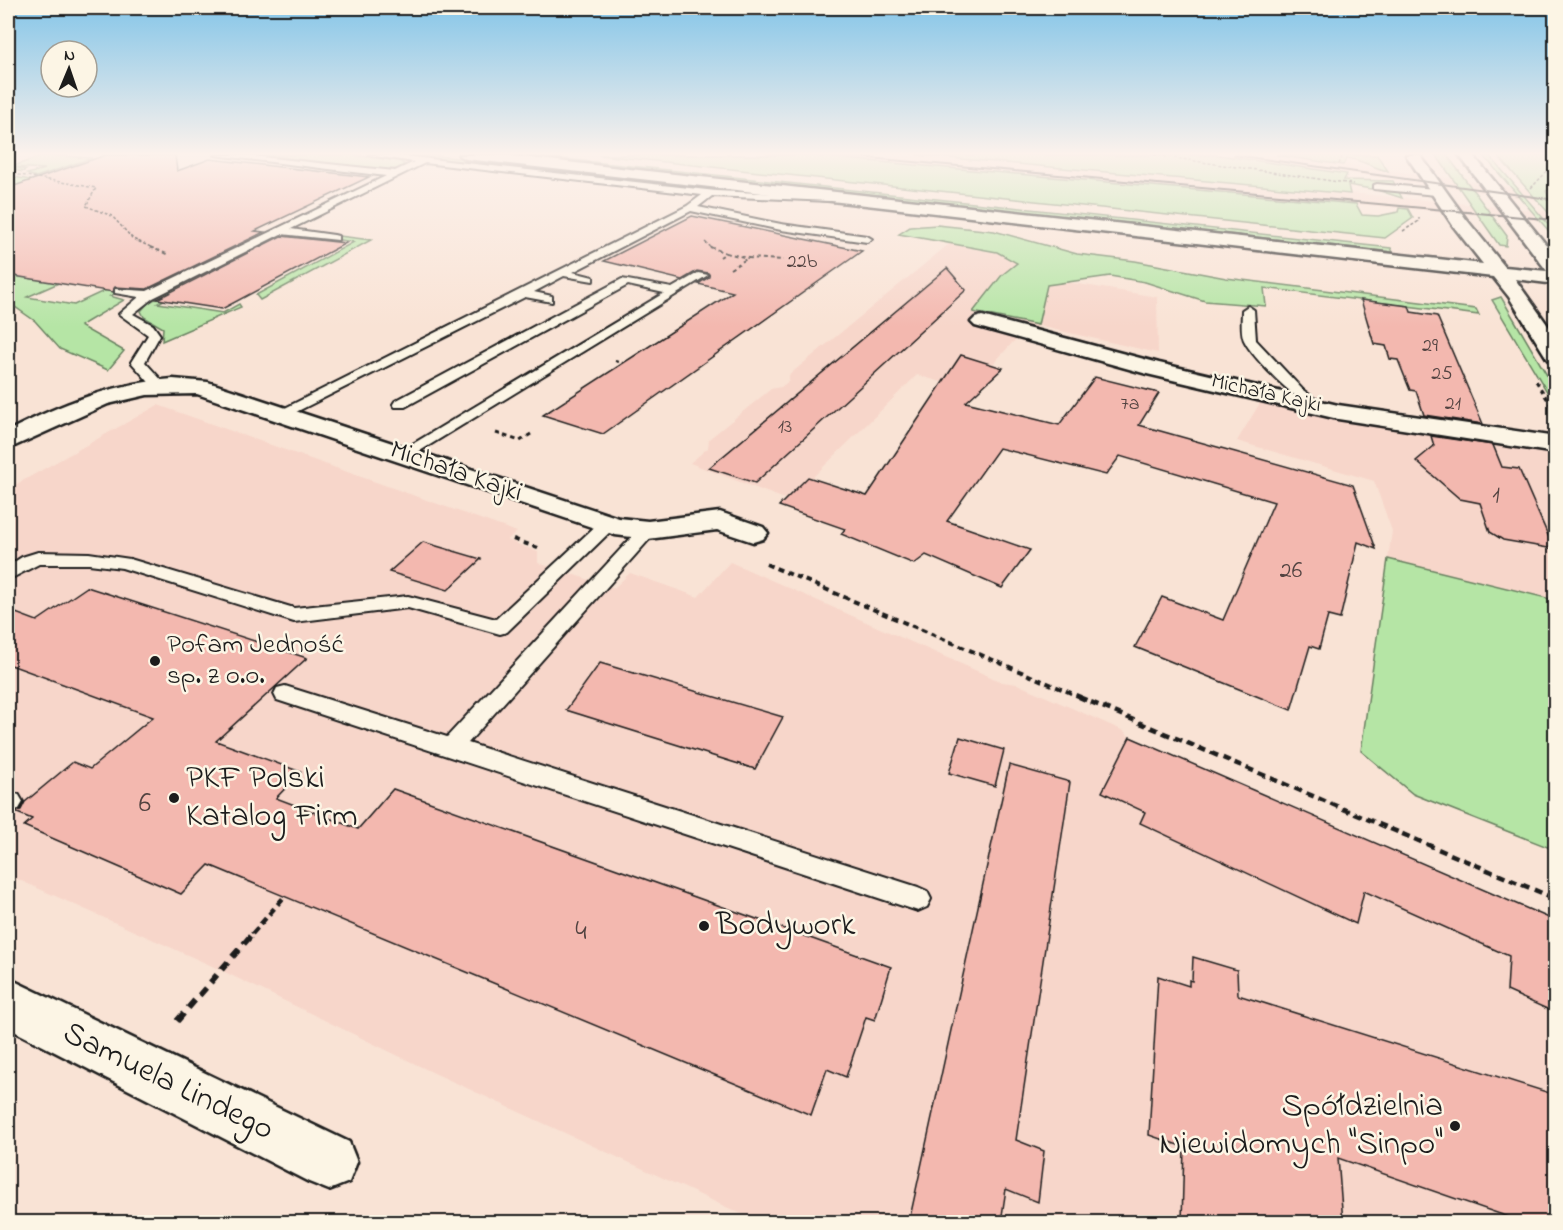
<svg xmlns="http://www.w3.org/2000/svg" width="1563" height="1230" font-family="'Indie Flower',sans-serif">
<rect width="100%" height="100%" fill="#f9e3d5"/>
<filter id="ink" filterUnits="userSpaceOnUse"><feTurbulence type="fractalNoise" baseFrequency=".0167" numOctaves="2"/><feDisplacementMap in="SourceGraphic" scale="12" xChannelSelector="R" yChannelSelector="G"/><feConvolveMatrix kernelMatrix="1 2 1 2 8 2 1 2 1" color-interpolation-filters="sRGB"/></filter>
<g filter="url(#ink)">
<g fill="#f7d6ca">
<polygon points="801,155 917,155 1285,187 1555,212 1555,222"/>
<polygon points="1220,155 1276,155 1555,193 1555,203"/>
<polygon points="949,244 1036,260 1024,275 1157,297 1158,353 1039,326 1013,342 993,364 1003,367 976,392 917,375 812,478 808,477 785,499 690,463 708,448 709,439 771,389 781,387 789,381 789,375"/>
<polygon points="1263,398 1555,451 1555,600 1388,559 1392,531 1374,481 1237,441"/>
<polygon points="158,405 517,532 507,540 538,552 538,563 614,588 630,573 698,597 730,562 1002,682 1017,684 1124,731 1130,737 1555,921 1555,1222 759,1222 434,1073 210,965 8,875 8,489"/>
</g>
<g fill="#b5e5a5" stroke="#688060" stroke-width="1.5" fill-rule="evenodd">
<polygon points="45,155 92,158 36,177 27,174 45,169 14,167 26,170 22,172 8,168"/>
<polygon points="265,155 352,155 399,161 404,164 398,169 385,170"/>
<polygon points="403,155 430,155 758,192 708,190"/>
<polygon points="502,155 529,155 1391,248 1393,252"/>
<polygon points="599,155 801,155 1356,204 1362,215 1378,216 1398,212 1399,208 1408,209 1413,218 1385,238"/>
<polygon points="917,155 1219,155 1347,174 1344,180 1393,181 1402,198 1377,190 1348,185 1350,194"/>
<path d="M1276,155h101l11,16c-12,-2 -26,-11 -41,-13l-4,7z"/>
<polygon points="1436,155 1447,155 1507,236 1506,246 1499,245"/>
<polygon points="1483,155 1489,155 1555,232 1555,238"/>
<polygon points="1497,155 1555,155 1555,186 1546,191 1551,202 1555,203 1555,220"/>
<path d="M9,176l79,15 -8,10 -13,8 9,-2 17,7 -31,8 2,2 38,-6 14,27 -34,8v3l43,-7 41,18 -30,13 4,2 34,-12 5,2 -31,14 -19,1 -19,9 14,4 -44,26 44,25 -16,19 -48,-21 -25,-28 -27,-19v-31l97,-28 -25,-11 -72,20v-19l62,-16 -23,-10 -39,10zM106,262l45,7 -77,36 -47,-8z"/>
<polygon points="937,225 994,231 1077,254 1135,261 1226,278 1476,309 1479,315 1264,288 1266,306 1205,301 1145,282 1110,276 1047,285 1038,325 973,312 1002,275 1017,263 997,252 899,234 910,227"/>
<polygon points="339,236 371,240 260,300 256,295 354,242 333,239"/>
<polygon points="179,285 193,285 158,303 223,313 239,304 241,307 162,341 163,328 144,317 141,311 148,303"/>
<polygon points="1501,297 1555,389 1555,405 1492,300"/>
<polygon points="1388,559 1555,600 1555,850 1413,794 1361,751"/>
</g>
<g fill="#f3b8af" stroke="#1c1c1c" stroke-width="1.5">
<polygon points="106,155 175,155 177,171 210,159 369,177 255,231 264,232 147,289 115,287 113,292 8,275 8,188"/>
<polygon points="692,216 862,251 603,434 543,415 733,292 698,284 709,277 708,273 697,271 682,280 604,261"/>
<polygon points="281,236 346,243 222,309 157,299"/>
<polygon points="947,268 966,290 755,483 709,468"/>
<polygon points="1361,300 1409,306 1411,312 1437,316 1483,424 1424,415 1416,391 1410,390 1398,360 1390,359 1386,346 1374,344"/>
<polygon points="961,355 1003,368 966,402 1059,425 1095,377 1159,393 1139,425 1353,485 1376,549 1358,542 1340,619 1328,616 1319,649 1310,646 1291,710 1135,647 1162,597 1223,620 1274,502 1120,456 1106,475 999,448 947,521 1030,550 1002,588 926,555 914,564 841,534 845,529 779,506 808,477 867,496"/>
<polygon points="1431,436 1493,445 1502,467 1519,469 1554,549 1503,540 1490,532 1480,503 1460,499 1416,461 1434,446"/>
<polygon points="423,542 481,559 448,590 389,572"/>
<polygon points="87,587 307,658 216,741 301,772 276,798 358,829 393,789 891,967 875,1020 866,1017 846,1077 827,1069 811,1115 209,865 181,894 24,826 32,819 15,812 21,810 25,802 73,762 90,769 153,717 8,664 8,610 37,621"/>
<polygon points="600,663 783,717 755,769 566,710"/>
<polygon points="960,737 1004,750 995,786 949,773"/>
<polygon points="1130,737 1556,921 1556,1013 1507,991 1509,956 1364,891 1356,924 1140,823 1145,812 1102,792"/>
<polygon points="1009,765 1070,782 1016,1140 1044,1151 1038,1202 1006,1189 1001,1222 909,1222"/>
<polygon points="1193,957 1237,970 1238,995 1556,1095 1556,1222 1523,1222 1338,1158 1343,1222 1182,1222 1184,1147 1149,1135 1158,976 1189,986 1189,980 1192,981"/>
</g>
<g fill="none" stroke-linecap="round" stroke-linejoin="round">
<g stroke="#1c1c1c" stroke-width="4">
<g id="lane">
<polygon points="215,155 243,155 395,171 414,162 369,155 395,155 716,191 827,196 832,199 830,201 712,196 698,207 781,224 867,236 872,239 867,242 781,230 691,211 573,272 593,277 593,281 564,276 534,292 552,296 552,302 525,297 284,418 279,417 277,414 279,411 687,206 702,195 425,163 291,229 334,235 338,236 338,240 281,234 153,298 133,314 153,325 160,335 145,362 167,386 160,390 155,389 131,362 148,335 119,314 139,297 115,293 115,289 147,291 386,176"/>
<polygon points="1377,184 1436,189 1441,192 1436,195 1374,189 1374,185"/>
<polygon points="698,273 708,275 410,457 404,459 396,454 664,293 628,285 405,407 395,407 393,404 395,401 622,279 672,288"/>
<path d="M1248,306l6,4 2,30 47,50 19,14 -2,3c-16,4 -68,-50 -75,-65 -5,-8 -3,-23 -3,-32z"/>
<polygon points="608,519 614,520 617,524 614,528 507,632 500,634 408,608 294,622 122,568 89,564 39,564 8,580 8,566 22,557 38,552 89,553 130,559 294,608 408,596 496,619 602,520"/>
<polygon points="648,525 654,526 657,530 654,534 468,743 918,887 927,891 931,899 927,907 918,911 277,700 274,694 277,688 285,686 447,737 642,526"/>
<polygon points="8,791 19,795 23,802 19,809 8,811"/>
</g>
</g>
<g stroke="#1c1c1c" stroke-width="5">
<g id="street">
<polygon points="982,316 1159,363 1338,405 1556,437 1556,453 1338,419 1147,374 975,326 971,322 975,318"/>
<path d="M173,379l35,3 411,136 29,3 72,-9 43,15 5,6 -5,6 -10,3 -36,-12 -69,9 -33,-4 -418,-141 -50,1 -39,9 -100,45v-18c53,-27 105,-48 165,-52z"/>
<polygon points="8,978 349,1142 357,1162 349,1182 329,1190 309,1182 8,1028"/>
</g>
</g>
<g stroke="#1c1c1c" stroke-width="5">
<polygon id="secondary" points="459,155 504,155 1483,264 1454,227 1406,155 1420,155 1466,219 1505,267 1547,271 1459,155 1473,155 1556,257 1556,284 1515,279 1556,337 1556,362 1548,360 1509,297 1493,277 466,159"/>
</g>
<g stroke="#1c1c1c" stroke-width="1.5" stroke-dasharray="3 2" stroke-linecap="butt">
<polyline points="1154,155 1353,184"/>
<polyline points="1339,164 1342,157"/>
<polyline points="8,173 96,188 86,206 112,216 133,239 153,248"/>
<polyline points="1531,188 1556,162"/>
<polyline points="1403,231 1419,221 1419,218"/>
<polyline points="705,242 712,248"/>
</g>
<g stroke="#1c1c1c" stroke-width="2" stroke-dasharray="4 3" stroke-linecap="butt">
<polyline points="150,247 169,255"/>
<polyline points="710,247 726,253 720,257"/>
<polyline points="726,253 748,258"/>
<polyline points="730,269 748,258 783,260"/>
<polyline points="615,361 623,363"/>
</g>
<g stroke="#1c1c1c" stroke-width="3" stroke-dasharray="4.5 4" stroke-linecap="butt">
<polyline points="1536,381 1556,413"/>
<polyline points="496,433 520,441 531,434"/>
</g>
<g stroke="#1c1c1c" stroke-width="4" stroke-dasharray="6 4.5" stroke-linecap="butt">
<polyline points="513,539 538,548"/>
<polyline points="766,564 1083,698"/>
</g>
<g stroke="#1c1c1c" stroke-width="4.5" stroke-dasharray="8 5" stroke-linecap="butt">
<polyline points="1079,697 1556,899"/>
<polyline points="252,934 284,897"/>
</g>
<polyline stroke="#1c1c1c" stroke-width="6" stroke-dasharray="10 7" stroke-linecap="butt" points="177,1021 254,932"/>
<use href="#lane" fill="#fcf5e5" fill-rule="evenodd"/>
<use href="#street" fill="#fcf5e5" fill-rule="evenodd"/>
<use href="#secondary" fill="#fcf5e5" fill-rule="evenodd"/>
<g stroke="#1c1c1c" stroke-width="2">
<polyline points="836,155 1556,220"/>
<polyline points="1234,155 1556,200"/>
</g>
</g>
</g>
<linearGradient id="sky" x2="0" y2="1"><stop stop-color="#84c5e8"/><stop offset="0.47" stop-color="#fcf2ec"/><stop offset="1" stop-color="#fcf2ec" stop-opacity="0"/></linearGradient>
<rect width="1563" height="327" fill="url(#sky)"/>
<g fill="#1c1c1c" stroke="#fcf5e5" stroke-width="2">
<circle cx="155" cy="661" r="6"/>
<circle cx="174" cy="798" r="6"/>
<circle cx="704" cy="926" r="6"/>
<circle cx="1455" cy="1126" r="6"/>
</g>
<g text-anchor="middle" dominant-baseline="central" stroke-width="5" stroke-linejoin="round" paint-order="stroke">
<g font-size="20" fill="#524341">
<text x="802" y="262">22b</text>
<text x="1430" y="346">29</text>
<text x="1442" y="374">25</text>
<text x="1130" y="404">7a</text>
<text x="1453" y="404">21</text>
<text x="785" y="427">13</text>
</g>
<g font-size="22" fill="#1c1c1c" stroke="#fcf5e5">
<text transform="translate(1266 394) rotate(13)">Michała Kajki</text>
</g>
<g font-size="24" fill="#524341">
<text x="1496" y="496">1</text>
<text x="1291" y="571">26</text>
</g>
<g font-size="27" fill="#1c1c1c" stroke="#fcf5e5">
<text transform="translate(456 472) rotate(19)">Michała Kajki</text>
</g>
<g font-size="27" fill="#1c1c1c" stroke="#fcf5e5" text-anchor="start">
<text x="167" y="645">Pofam Jedność<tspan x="167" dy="31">sp. z o.o.</tspan></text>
</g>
<g font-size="28" fill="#524341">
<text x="145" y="804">6</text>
<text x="581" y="932">4</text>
</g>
<g font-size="33" fill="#1c1c1c" stroke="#fcf5e5" text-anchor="start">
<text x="186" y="779">PKF Polski<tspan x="186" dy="38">Katalog Firm</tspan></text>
<text x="716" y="926">Bodywork</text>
<text x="1443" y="1107" text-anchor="end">Spółdzielnia<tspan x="1443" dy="38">Niewidomych "Sinpo"</tspan></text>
</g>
<g font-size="33" fill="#1c1c1c" stroke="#fcf5e5">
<text transform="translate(168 1082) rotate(26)">Samuela Lindego</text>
</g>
</g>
<rect width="1563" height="1230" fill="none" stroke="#fcf5e5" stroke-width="30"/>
<rect x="15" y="15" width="1533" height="1200" fill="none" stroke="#1c1c1c" stroke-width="2" filter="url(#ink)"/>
<g transform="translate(69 69) rotate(2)"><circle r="28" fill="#fcf5e5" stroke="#a29e95" stroke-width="1.5"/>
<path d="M0-4.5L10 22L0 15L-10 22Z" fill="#1c1c1c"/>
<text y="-9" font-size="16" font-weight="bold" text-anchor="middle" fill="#1c1c1c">N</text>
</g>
</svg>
